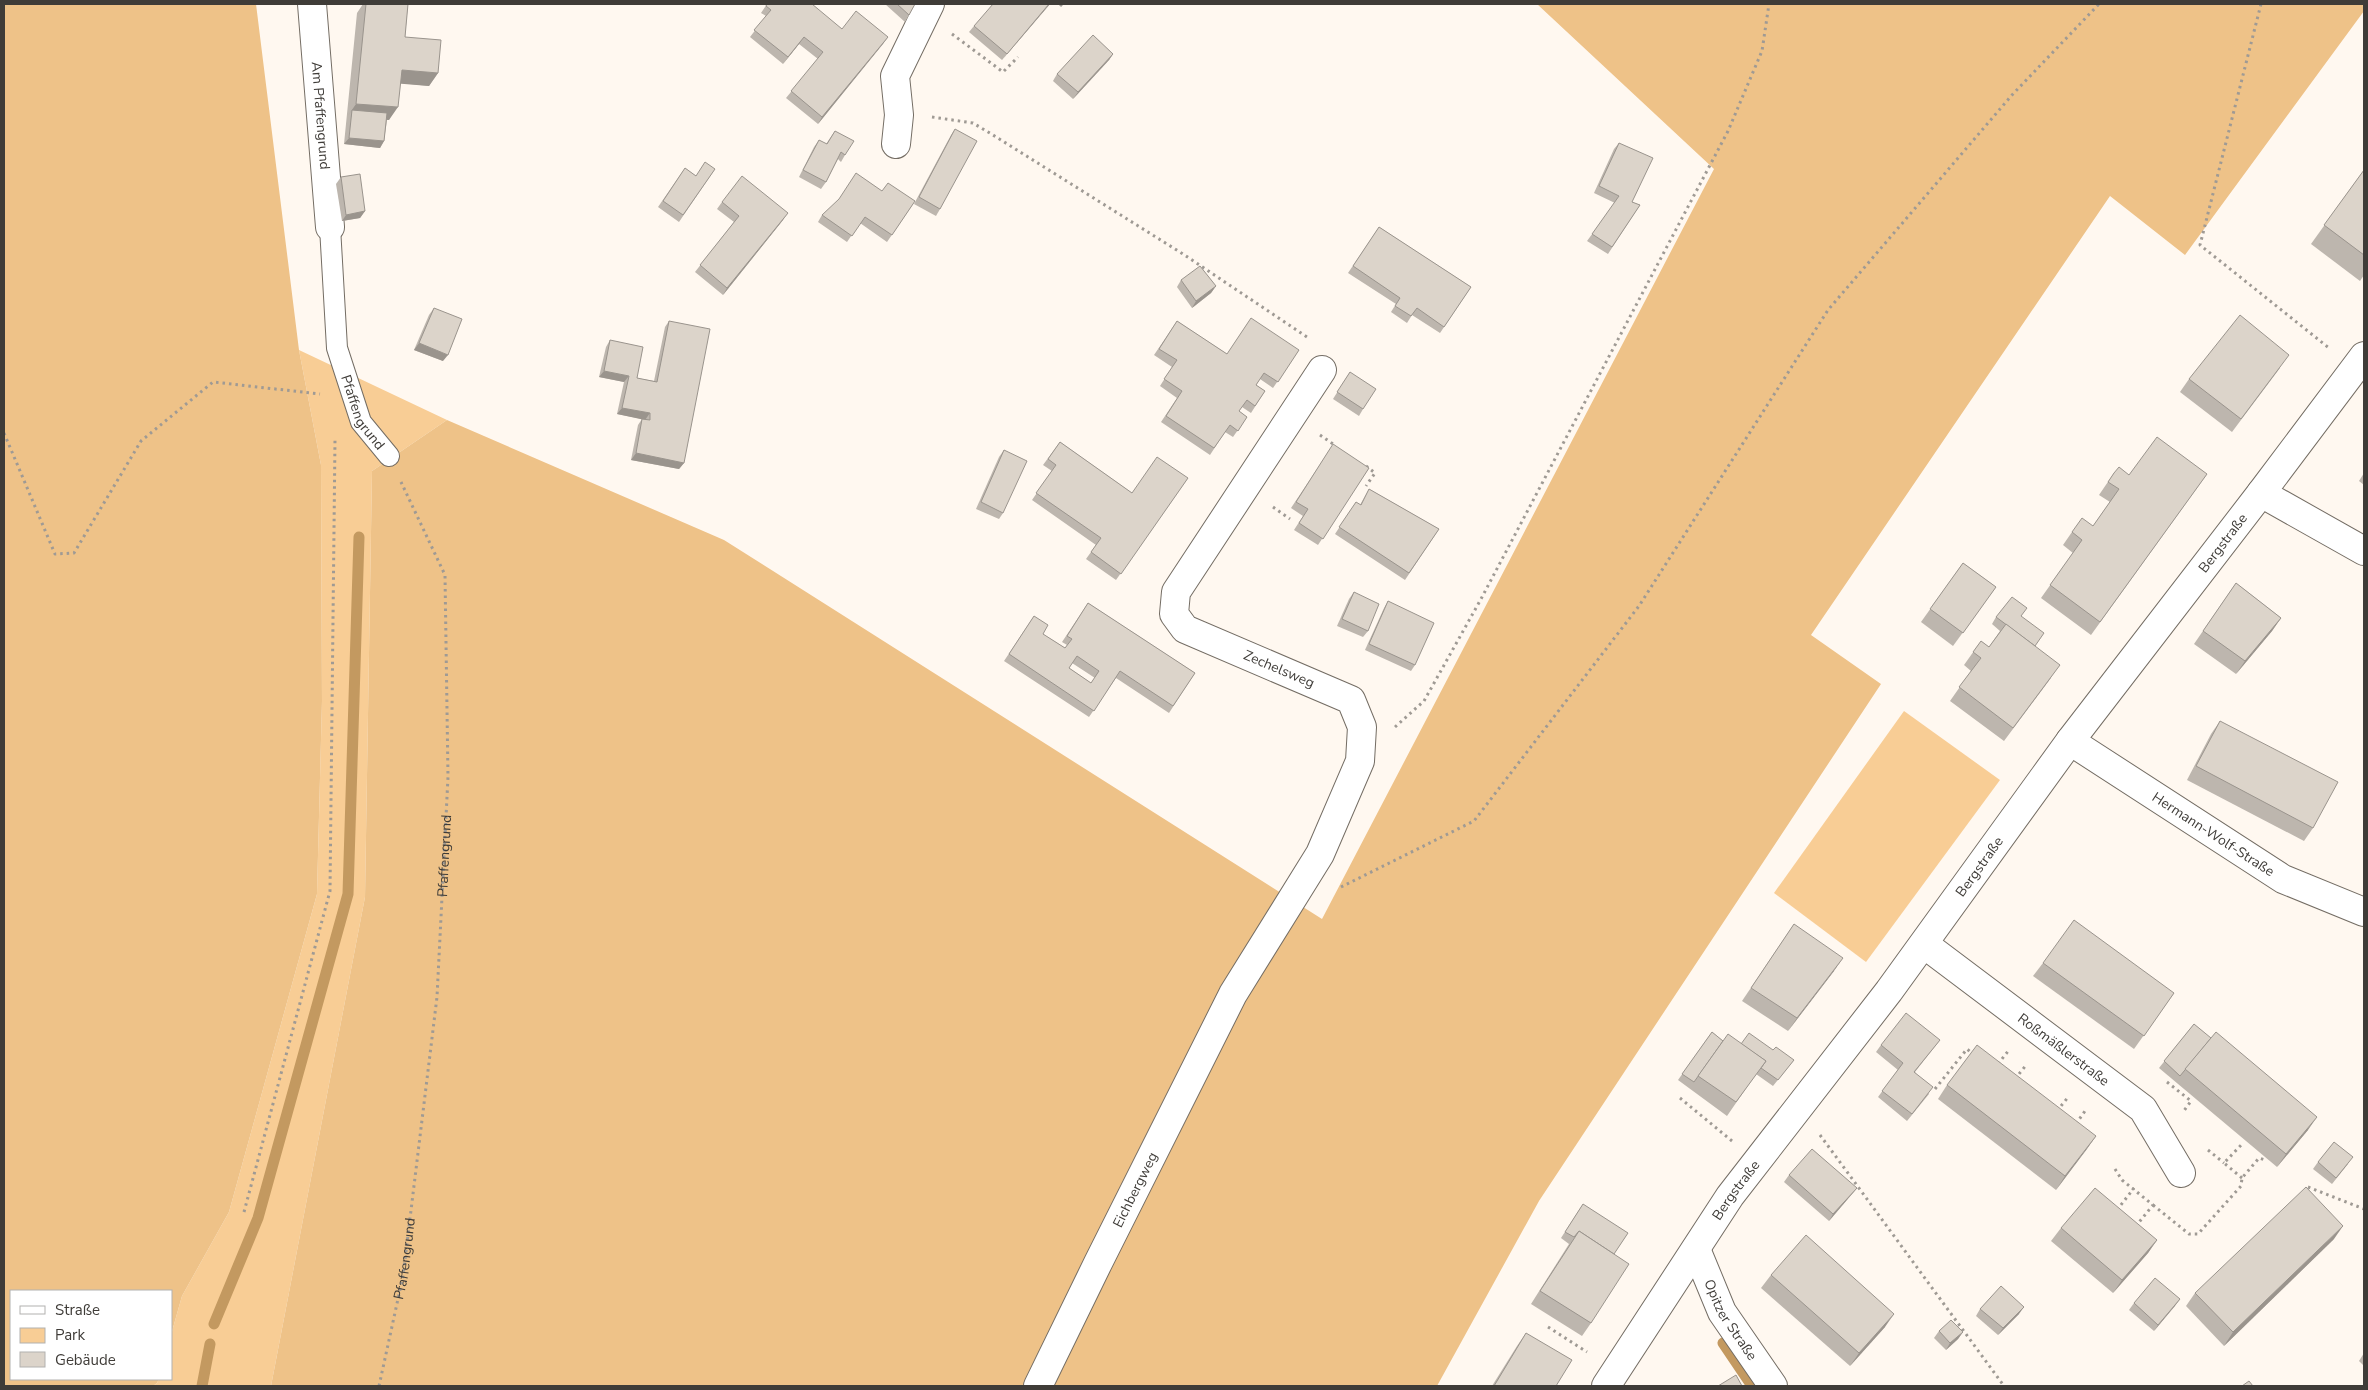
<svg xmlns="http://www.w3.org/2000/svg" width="2368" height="1390" font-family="'Nunito Sans',sans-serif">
<rect width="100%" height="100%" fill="#fff8f0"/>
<g fill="#f8cd95">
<polygon points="299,350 447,420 372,471 365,897 271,1386 153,1386 157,1383 159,1379 171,1379 171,1335 182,1296 229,1212 317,894 322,701 321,465"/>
<polygon points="1904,711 2000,780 1866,962 1774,893"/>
</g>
<g fill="#eec288">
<polygon points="4,4 256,4 299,350 321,465 322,701 317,894 229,1212 182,1296 171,1335 171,1291 11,1291 11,1379 159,1379 157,1383 153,1386 4,1386"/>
<polygon points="1537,4 2364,4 2364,11 2185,255 2110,196 1811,635 1881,684 1539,1201 1437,1386 271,1386 365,897 372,471 447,420 724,540 1322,919 1714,169"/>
</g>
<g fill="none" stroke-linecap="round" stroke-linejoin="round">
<g stroke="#c39960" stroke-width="11">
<polyline points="214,1324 258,1218 348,894 359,537"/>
<polyline points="1723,1343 1752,1386"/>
<polyline points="202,1386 210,1344"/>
</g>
<g stroke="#746d64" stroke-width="22">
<g id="lane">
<path id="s2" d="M330,227l7,121 24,74 28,34"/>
</g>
</g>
<g stroke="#746d64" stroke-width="30">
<g id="street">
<path id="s3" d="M312,4l18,223"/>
<polyline points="896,144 899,115 895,76 930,4"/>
<polyline points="2261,493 2364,551"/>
<path id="s4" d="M2070,741l213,138 81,33"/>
<path id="s5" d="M1924,944l219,165 38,64"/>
<path id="s6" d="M1696,1249l26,63 51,74"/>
<path id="s7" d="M1038,1386l60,-123 135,-269 87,-140 40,-93 2,-34 -11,-27 -166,-71 -11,-15 2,-22 146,-222"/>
<path id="s8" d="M1606,1386l124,-190 159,-205 181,-250 191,-248 103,-137"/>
</g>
</g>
<g stroke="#9f9a94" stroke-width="3" stroke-dasharray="2.5 4" stroke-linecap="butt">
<polyline points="2261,4 2200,245 2329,348"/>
<polyline points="1060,6 1062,4"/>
<polyline points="952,34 1003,72 1018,57"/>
<polyline points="932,117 973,123 993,135 1183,254 1310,339"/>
<polyline points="4,433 55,554 74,553 141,441 213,382 320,394"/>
<polyline points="1320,435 1336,446"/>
<polyline points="1366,466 1375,473 1366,486"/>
<polyline points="1273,507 1290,519"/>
<polyline points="1395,727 1424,701 1481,599 1728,131 1762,51 1769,4"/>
<polyline points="1341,887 1474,821 1639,606 1828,310 2012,95 2099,4"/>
<polyline points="1998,1064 2009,1050"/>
<polyline points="2015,1079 2027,1064"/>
<polyline points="2167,1082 2191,1101 2183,1112"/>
<polyline points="1935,1089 1967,1049 1973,1054"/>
<polyline points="1680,1098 1732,1141"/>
<polyline points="2057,1111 2069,1096"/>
<polyline points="2076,1124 2087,1108"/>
<polyline points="1820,1135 2004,1386"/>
<polyline points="2208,1150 2224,1163"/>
<polyline points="2115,1169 2122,1180 2153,1205 2136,1226"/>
<polyline points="2242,1178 2224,1163 2243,1143"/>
<polyline points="2308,1187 2364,1209"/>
<polyline points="2153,1205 2189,1234 2198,1234 2241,1186 2242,1178 2259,1158 2265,1160"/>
<polyline points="2117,1210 2134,1188"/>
<polyline points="244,1212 330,891 335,439"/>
<polyline points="1548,1327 1587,1352"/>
<path id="s1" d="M379,1386l24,-110 34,-279 11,-220 -3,-202 -44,-93"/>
</g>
<use href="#lane" stroke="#fff" stroke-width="20"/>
<use href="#street" stroke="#fff" stroke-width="28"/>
</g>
<g fill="#bdb6ae" fill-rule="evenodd">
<polygon points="363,4 408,4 405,37 438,73 429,86 400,83 389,120 387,120 384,141 380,148 344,144 357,13"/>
<polygon points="767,4 842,29 888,37 818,124 786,98 818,59 799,44 783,64 750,37 766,16 761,13"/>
<polygon points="885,4 915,4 909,15 905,22"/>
<polygon points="1050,4 1002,60 969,32 974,26"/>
<polygon points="1113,54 1109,60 1073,99 1053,81 1057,74"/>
<polygon points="955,129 940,209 936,216 914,204 951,135"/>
<polygon points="835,131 845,155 841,162 838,159 826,182 821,189 799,177 814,147 819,140 826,144"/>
<polygon points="1619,143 1632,202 1640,205 1608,254 1587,241 1615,203 1594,193 1614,149"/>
<polygon points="685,168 696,176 715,169 679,222 658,207"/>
<polygon points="2364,170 2364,275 2360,281 2311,244"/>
<polygon points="341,177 365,211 360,218 342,221 336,184"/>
<polygon points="882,191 915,201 887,242 860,223 847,242 818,222 822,215"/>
<polygon points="722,202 783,220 723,295 695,272 734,222 717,209"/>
<polygon points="1379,227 1471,287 1440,333 1412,315 1407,323 1391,312 1396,304 1348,273"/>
<polygon points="1181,280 1216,286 1211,293 1192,308 1177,287"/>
<polygon points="434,308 443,361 414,350 429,315"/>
<polygon points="669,321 684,463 679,469 631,460 638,425 642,419 617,414 624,382 599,377 606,347 610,340 637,378 654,381 665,327"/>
<polygon points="1177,321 1227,354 1299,350 1273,388 1260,379 1256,385 1265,391 1251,413 1242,407 1239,411 1247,417 1233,437 1225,432 1210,455 1161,422 1177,398 1160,386 1172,367 1154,355"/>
<polygon points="2280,368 2232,432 2180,392 2189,379"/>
<polygon points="1350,372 1363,409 1359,416 1333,399"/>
<polygon points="1060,442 1132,493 1188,478 1116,580 1086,559 1096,545 1032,500 1052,471 1043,465"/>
<polygon points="1004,450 1003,513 999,519 976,509 999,457"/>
<polygon points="1329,451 1369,468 1318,545 1294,530 1303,516 1291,508"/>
<polygon points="2114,473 2129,475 2207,474 2091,635 2041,598 2073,553 2063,545 2072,532 2093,526 2110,502 2099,495"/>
<polygon points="2364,473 2364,485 2359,481"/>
<polygon points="1369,489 1439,529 1405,580 1335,534 1356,502 1360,505 1365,496"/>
<polygon points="1963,563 1996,587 1953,646 1921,622"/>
<polygon points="2236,583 2281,618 2272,631 2236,674 2194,644"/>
<polygon points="1354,592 1368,631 1363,637 1337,626 1349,599"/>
<polygon points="1388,601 1415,665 1411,671 1365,650 1384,608"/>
<path d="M1088,603l107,70 -26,40 -53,-35 -27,39 -85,-56 30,-45 9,18 22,14 2,-3 -5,-3zM1072,663l23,15 -4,5 -22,-15z"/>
<polygon points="2021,616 2035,646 2051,678 2004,741 1950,701 1971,671 1964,665 1981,641 1989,647 2000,631 1992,624 1996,617"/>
<polygon points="2220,721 2313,828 2304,841 2187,780 2211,734"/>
<polygon points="1794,924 1834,971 1788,1031 1742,1001"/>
<polygon points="2043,963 2174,993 2134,1049 2033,976"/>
<polygon points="2194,1024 2308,1130 2277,1167 2159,1068"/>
<polygon points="1712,1032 1723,1041 1773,1050 1794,1060 1773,1086 1756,1074 1727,1116 1678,1080"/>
<polygon points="1940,1040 1915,1072 1929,1094 1907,1121 1878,1097 1898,1070 1876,1052 1881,1045"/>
<polygon points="1947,1085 2096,1136 2056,1190 1938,1099"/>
<polygon points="2318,1162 2348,1164 2332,1184 2313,1169"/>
<polygon points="1789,1175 1857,1188 1852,1194 1829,1221 1784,1182"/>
<polygon points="1583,1204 1614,1254 1591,1323 1582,1336 1531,1304 1569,1244 1561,1238"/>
<polygon points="2061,1228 2157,1240 2148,1253 2113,1293 2051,1241"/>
<polygon points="2334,1239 2224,1346 2186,1306 2195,1293"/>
<polygon points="1771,1275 1885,1327 1850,1366 1761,1288"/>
<polygon points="2180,1299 2154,1331 2129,1310 2134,1303"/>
<polygon points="1980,1309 2019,1314 1998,1335 1976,1316"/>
<polygon points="1939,1331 1963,1332 1958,1339 1946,1350 1934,1338"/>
<polygon points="1526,1333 1556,1386 1492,1386 1517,1346"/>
<polygon points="2364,1353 2364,1366 2359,1361"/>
</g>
<g fill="#9a948d">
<polygon points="1049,4 1050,4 1002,60 1007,54"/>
<polygon points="804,37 799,44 783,64 788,57"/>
<polygon points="888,37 883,44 818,124 822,117"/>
<polygon points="1113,54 1109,60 1073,99 1078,92"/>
<polygon points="402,70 438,73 429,86 392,83"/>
<polygon points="356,104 398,107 389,120 351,117 352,110 347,117"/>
<polygon points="349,138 384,141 380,148 344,144"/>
<polygon points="365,211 360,218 342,221 346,215"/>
<polygon points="788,213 783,220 723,295 727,288"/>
<polygon points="1216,286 1211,293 1192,308 1196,301"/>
<polygon points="419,343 448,355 443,361 414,350"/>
<polygon points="604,371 629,376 624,382 599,377"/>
<polygon points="622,408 650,413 645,420 617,414"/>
<polygon points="636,453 684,463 679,469 631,460"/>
<polygon points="2281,618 2272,631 2236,674 2245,661"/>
<polygon points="1843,958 1834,971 1788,1031 1797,1018"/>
<polygon points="2317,1117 2308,1130 2277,1167 2286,1154"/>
<polygon points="2096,1136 2087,1149 2056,1190 2065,1176"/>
<polygon points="1857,1188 1852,1194 1829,1221 1833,1214"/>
<polygon points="2343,1226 2334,1239 2224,1346 2233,1332"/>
<polygon points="2157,1240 2148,1253 2113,1293 2122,1280"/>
<polygon points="2180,1299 2175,1306 2154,1331 2158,1325"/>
<polygon points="2024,1307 2019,1314 1998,1335 2003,1328"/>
<polygon points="1894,1314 1885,1327 1850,1366 1859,1353"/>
<polygon points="1963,1332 1958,1339 1946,1350 1950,1343"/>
</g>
<g fill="#dcd4ca" stroke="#9a948d" fill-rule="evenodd">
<polygon points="366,4 408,4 405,37 441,40 438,73 402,70 398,107 356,104"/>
<polygon points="767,4 812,4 842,29 856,11 888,37 822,117 791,91 823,52 804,37 788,57 754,30 771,10 766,6"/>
<polygon points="897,4 915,4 909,15"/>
<polygon points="993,4 1049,4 1007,54 974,26"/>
<polygon points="1093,35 1113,54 1078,92 1057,74"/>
<polygon points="352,110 387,113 384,141 349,138"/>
<polygon points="955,129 977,141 940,209 919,197"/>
<polygon points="835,131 854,141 845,155 841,152 826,182 803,170 819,140 827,144"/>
<polygon points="1619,143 1653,158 1632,202 1640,205 1612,247 1592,234 1619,196 1599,186"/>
<polygon points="705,162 715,169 683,215 663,201 685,168 696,176"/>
<polygon points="2364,170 2364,255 2324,225"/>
<polygon points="856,173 882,191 888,183 915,201 892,235 865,217 852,236 822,215 839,199"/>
<polygon points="360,174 365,211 346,215 341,177"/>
<polygon points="742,176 788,213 727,288 700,265 739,216 722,202"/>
<polygon points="1379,227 1471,287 1444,327 1417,308 1411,316 1395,306 1400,298 1353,266"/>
<polygon points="1200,266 1216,286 1196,301 1181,280"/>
<polygon points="434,308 462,319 448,355 419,343"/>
<polygon points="2240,315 2289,355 2241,419 2189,379"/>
<polygon points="1251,318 1299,350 1278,382 1264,373 1256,385 1265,391 1255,406 1247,400 1239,411 1247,417 1238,431 1230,425 1214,448 1166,416 1182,391 1164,379 1177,360 1159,349 1177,321 1227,354"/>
<polygon points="669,321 710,329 684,463 636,453 642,419 650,420 650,413 622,408 629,376 604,371 610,340 643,347 637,378 657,382"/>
<polygon points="1350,372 1376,389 1363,409 1337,392"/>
<polygon points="2157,437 2207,474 2100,622 2050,585 2082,540 2072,532 2082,518 2093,526 2119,489 2108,482 2114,473 2119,467 2129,475"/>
<polygon points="1060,442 1132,493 1157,457 1188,478 1121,574 1091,552 1101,538 1036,493 1056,465 1048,459"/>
<polygon points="1333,444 1369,468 1323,539 1299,523 1308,509 1296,502"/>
<polygon points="1004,450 1027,461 1003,513 981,502"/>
<polygon points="1369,489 1439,529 1409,573 1339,527 1356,502 1361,505"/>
<polygon points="1963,563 1996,587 1963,633 1930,609"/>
<polygon points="2236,583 2281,618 2245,661 2203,631"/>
<polygon points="1354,592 1379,604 1368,631 1342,619"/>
<polygon points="2012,597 2027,608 2021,616 2044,633 2035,646 1996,617"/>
<polygon points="1388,601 1434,623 1415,665 1369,644"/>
<path d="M1088,603l107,70 -22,33 -53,-35 -26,40 -85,-57 25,-38 14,9 -5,9 22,14 7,-9 -5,-3zM1077,656l22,15 -8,12 -22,-15z"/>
<polygon points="2006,624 2060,665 2013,728 1959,687 1981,658 1973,652 1981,641 1989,647"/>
<polygon points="2220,721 2338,782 2313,828 2196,766"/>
<polygon points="2074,920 2174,993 2144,1036 2043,963"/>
<polygon points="1794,924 1843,958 1797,1018 1751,988"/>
<polygon points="1906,1013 1940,1040 1914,1072 1933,1087 1912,1114 1882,1091 1903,1063 1881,1045"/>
<polygon points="2194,1024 2211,1038 2180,1076 2164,1061"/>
<polygon points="1712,1032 1723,1041 1694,1082 1682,1074"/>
<polygon points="2216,1032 2317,1117 2286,1154 2185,1069"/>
<polygon points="1749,1033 1773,1050 1776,1047 1794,1060 1778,1080 1761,1068 1766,1061 1741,1044"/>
<polygon points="1728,1034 1766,1061 1736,1102 1698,1076"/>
<polygon points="1977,1045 2096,1136 2065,1176 1947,1085"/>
<polygon points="2334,1142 2353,1157 2336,1178 2318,1162"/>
<polygon points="1812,1149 1857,1188 1833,1214 1789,1175"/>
<polygon points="2306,1187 2343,1226 2233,1332 2195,1293"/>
<polygon points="2095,1188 2157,1240 2122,1280 2061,1228"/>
<polygon points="1583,1204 1628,1233 1614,1254 1579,1231 1574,1237 1565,1232"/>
<polygon points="1579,1231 1629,1264 1591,1323 1540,1291"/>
<polygon points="1806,1235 1894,1314 1859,1353 1771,1275"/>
<polygon points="2155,1278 2180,1299 2158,1325 2134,1303"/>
<polygon points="2001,1286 2024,1307 2003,1328 1980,1309"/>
<polygon points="1951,1320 1963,1332 1950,1343 1939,1331"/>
<polygon points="1526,1333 1572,1360 1556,1386 1494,1386"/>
<polygon points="1736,1375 1742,1386 1718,1386"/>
<polygon points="2249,1381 2253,1386 2242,1386"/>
</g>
<g text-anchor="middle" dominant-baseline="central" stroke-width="4.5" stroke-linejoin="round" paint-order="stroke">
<g font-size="14" fill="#3f3c38" stroke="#fff">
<text stroke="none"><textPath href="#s3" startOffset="112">Am Pfaffengrund</textPath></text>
<text stroke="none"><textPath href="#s2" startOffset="191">Pfaffengrund</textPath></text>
<text stroke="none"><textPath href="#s8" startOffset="1045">Bergstraße</textPath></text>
<text transform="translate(1279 669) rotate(23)">Zechelsweg</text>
<text stroke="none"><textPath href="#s4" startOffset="171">Hermann-Wolf-Straße</textPath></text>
<text stroke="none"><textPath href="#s1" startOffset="535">Pfaffengrund</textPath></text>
<text stroke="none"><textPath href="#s8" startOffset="640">Bergstraße</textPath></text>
<text stroke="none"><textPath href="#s5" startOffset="175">Roßmäßlerstraße</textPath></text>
<text stroke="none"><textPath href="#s7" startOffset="219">Eichbergweg</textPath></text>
<text stroke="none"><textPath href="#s8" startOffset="235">Bergstraße</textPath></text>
<text stroke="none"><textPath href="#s1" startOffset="130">Pfaffengrund</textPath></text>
<text stroke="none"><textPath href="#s6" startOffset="79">Opitzer Straße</textPath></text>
</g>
</g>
<rect width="2368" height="1390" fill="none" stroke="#3f3c38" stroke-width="10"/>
<rect x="10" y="1290" width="162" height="90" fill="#ffffff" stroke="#b2b1af"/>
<rect x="20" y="1306" width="25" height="8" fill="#ffffff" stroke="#b2b1af"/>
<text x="55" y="1315" font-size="15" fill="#3f3c38">Straße</text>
<rect x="20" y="1328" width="25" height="15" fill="#f8cd95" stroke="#b2b1af"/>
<text x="55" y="1340" font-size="15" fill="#3f3c38">Park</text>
<rect x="20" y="1352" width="25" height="15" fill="#dcd4ca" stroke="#b2b1af"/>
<text x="55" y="1365" font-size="15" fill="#3f3c38">Gebäude</text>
</svg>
